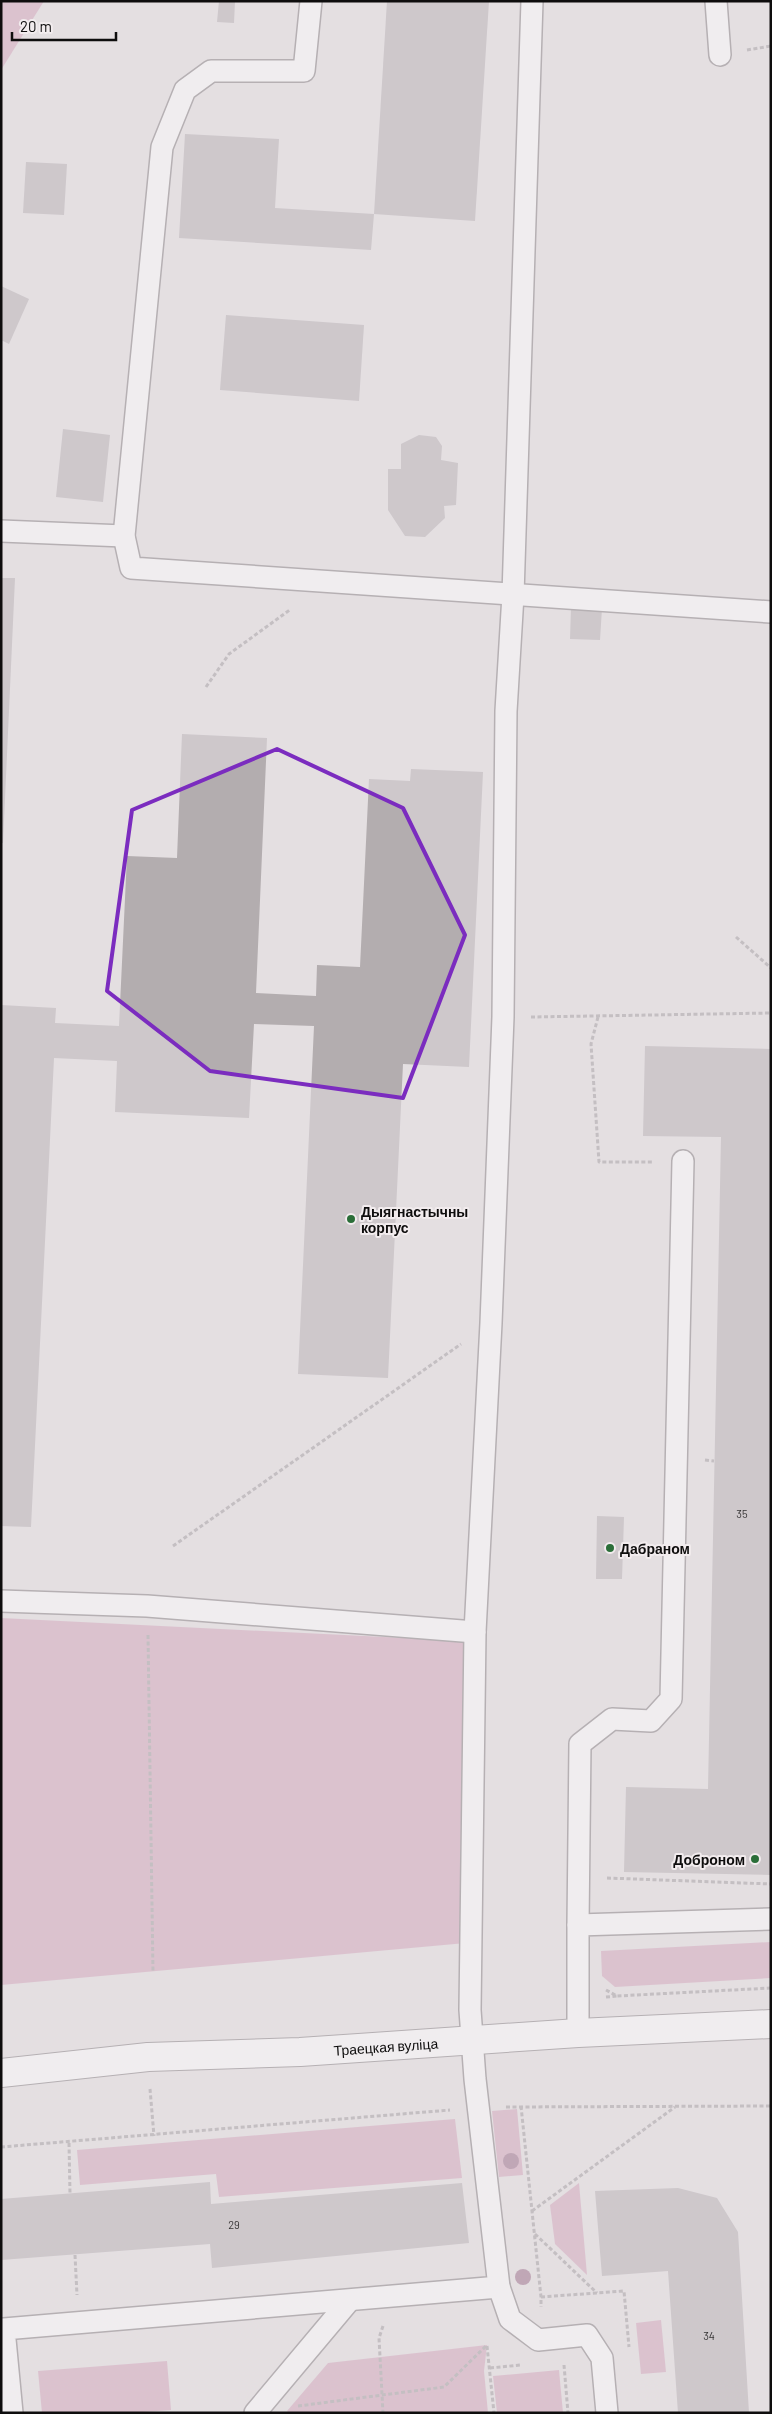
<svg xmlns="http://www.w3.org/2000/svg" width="772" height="2414" font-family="Barlow,sans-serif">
<rect width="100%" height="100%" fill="#e4dfe1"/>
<g fill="#d1a1b7">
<polygon points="1,1 44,1 1,70"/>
<polygon points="1,1618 485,1642 477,1942 1,1985"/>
<polygon points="771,1942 771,1978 615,1987 602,1976 601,1951"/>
<polygon points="517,2109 523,2175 499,2177 492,2111"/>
<polygon points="455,2119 462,2178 219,2197 216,2174 80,2185 77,2150"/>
<polygon points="579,2183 587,2275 555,2244 550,2205"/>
<polygon points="661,2320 666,2372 641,2374 636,2323"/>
<polygon points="487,2345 484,2371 488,2413 289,2413 287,2411 328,2363"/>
<polygon points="167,2361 171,2410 129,2413 42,2413 38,2371"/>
<polygon points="559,2370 563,2413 497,2413 493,2376"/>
</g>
<g fill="#b3adaf">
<polygon points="219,1 235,1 234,23 217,22"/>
<polygon points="387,1 489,1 475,221 374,214"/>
<polygon points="185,134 279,139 275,208 374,214 371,250 179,238"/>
<polygon points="26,162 67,164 64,215 23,213"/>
<polygon points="1,286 29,299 9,344 1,340"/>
<polygon points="226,315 364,325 359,401 220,390"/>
<polygon points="63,429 110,435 103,502 56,497"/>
<polygon points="419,435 436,437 442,446 441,460 458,463 456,505 444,506 445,518 425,537 405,536 388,510 388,469 401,469 401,444"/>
<polygon points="1,578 15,578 3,843 1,843"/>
<polygon points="571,607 602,608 600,640 570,639"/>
<polygon points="182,734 267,738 256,993 316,996 317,965 360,967 369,779 410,781 411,769 483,772 469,1067 403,1064 388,1378 298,1374 314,1026 254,1024 249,1118 115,1112 117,1061 54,1058 31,1527 1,1526 1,1005 56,1008 55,1023 119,1026 127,856 177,858"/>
<polygon points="645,1046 771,1049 771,1875 624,1872 626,1787 708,1789 721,1137 643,1136"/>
<polygon points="597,1516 624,1517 622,1579 596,1579"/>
<polygon points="210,2182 211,2204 462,2183 469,2243 212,2268 210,2244 1,2260 1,2199"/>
<polygon points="678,2188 717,2198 738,2232 749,2413 678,2413 668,2271 602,2276 595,2191"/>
</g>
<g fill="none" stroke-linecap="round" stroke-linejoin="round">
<g stroke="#7e797b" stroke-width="24">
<g id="service">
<polyline points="311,1 304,71 211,71 185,90 162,147 124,536 131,568 771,612"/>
<polyline points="716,1 720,55"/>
<polyline points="1,531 124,536"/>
<polyline points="1,1601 147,1606 475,1632"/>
<polyline points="578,1925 580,1744 612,1719 651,1721 671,1699 683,1161"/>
<polyline points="578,2033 578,1925 771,1919"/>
<polyline points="499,2287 510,2319 538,2340 587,2335 602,2358 607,2413"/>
<polyline points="12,2413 4,2329 499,2287 475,2079 470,2010 475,1632 491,1323 503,1017 506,711 513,595 532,1"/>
<polyline points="255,2413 349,2301"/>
</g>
</g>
<g stroke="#7e797b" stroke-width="30">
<g id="tertiary">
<path id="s1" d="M1,2073l147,-16 152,-5 278,-19 193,-9"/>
</g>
</g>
<g stroke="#9d999b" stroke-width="3" stroke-dasharray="4 2.5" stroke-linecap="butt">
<polyline points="747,50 771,46"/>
<polyline points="206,687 229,654 291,609"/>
<polyline points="736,937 771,968"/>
<polyline points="531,1017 771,1013"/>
<polyline points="598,1017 591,1044 599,1162 654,1162"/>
<polyline points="705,1460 714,1461"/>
<polyline points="173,1546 461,1344"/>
<polyline points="148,1635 153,1972"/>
<polyline points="607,1878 771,1884"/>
<polyline points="606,1990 617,1996 771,1988"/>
<polyline points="606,1997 617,1996"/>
<polyline points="150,2089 154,2136"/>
<polyline points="521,2106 541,2297 541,2307"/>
<polyline points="506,2107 771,2106"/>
<polyline points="69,2143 70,2194"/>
<polyline points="1,2147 450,2110"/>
<polyline points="532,2211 675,2107"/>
<polyline points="535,2234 597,2293"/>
<polyline points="75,2255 77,2295"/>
<polyline points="541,2297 624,2291 629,2347"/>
<polyline points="383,2326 379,2338 383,2413"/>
<polyline points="487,2346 494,2413"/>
<polyline points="564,2365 568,2413"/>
<polyline points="490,2368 521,2365"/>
<polyline points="298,2406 444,2387 487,2345"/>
</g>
<use href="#service" stroke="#fff" stroke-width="21"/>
<use href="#tertiary" stroke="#fff" stroke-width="28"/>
</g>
<g fill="#956582">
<circle cx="511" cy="2161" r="8"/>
<circle cx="523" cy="2277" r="8"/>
</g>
<path d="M0 0H772V2414H0ZM277,749l126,59 62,127 -62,163 -193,-27 -103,-80 25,-181z" fill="#e4dfe1" fill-opacity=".55" fill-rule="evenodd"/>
<path fill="none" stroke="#7b2cbf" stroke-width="4" stroke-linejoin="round" d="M277,749l126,59 62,127 -62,163 -193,-27 -103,-80 25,-181z"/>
<g fill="#2a6e38" stroke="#f2ecee" stroke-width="2">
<circle cx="351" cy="1219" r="5"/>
<circle cx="610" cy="1548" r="5"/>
<circle cx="755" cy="1859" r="5"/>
</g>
<g text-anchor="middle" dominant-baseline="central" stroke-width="4" stroke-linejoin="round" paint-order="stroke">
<g font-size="11" fill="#373536">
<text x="742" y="1513">35</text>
<text x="234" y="2224">29</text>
<text x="709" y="2335">34</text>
</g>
<g font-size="14" font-weight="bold" fill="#0e0d0d" stroke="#f2ecee" text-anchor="start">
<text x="361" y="1211">Дыягнастычны<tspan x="361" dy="16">корпус</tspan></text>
<text x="620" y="1548">Дабраном</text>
<text x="745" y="1859" text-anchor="end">Доброном</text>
</g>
<g font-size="14" fill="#0e0d0d" stroke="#f2ecee">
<text stroke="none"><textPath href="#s1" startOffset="386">Траецкая вуліца</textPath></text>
</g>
</g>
<rect width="772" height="2414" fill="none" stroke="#0e0d0d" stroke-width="5"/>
<path d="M12 32v8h104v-8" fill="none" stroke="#0e0d0d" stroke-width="2.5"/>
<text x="20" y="32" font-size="15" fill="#0e0d0d" stroke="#f2ecee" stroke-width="4" paint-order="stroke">20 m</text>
</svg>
